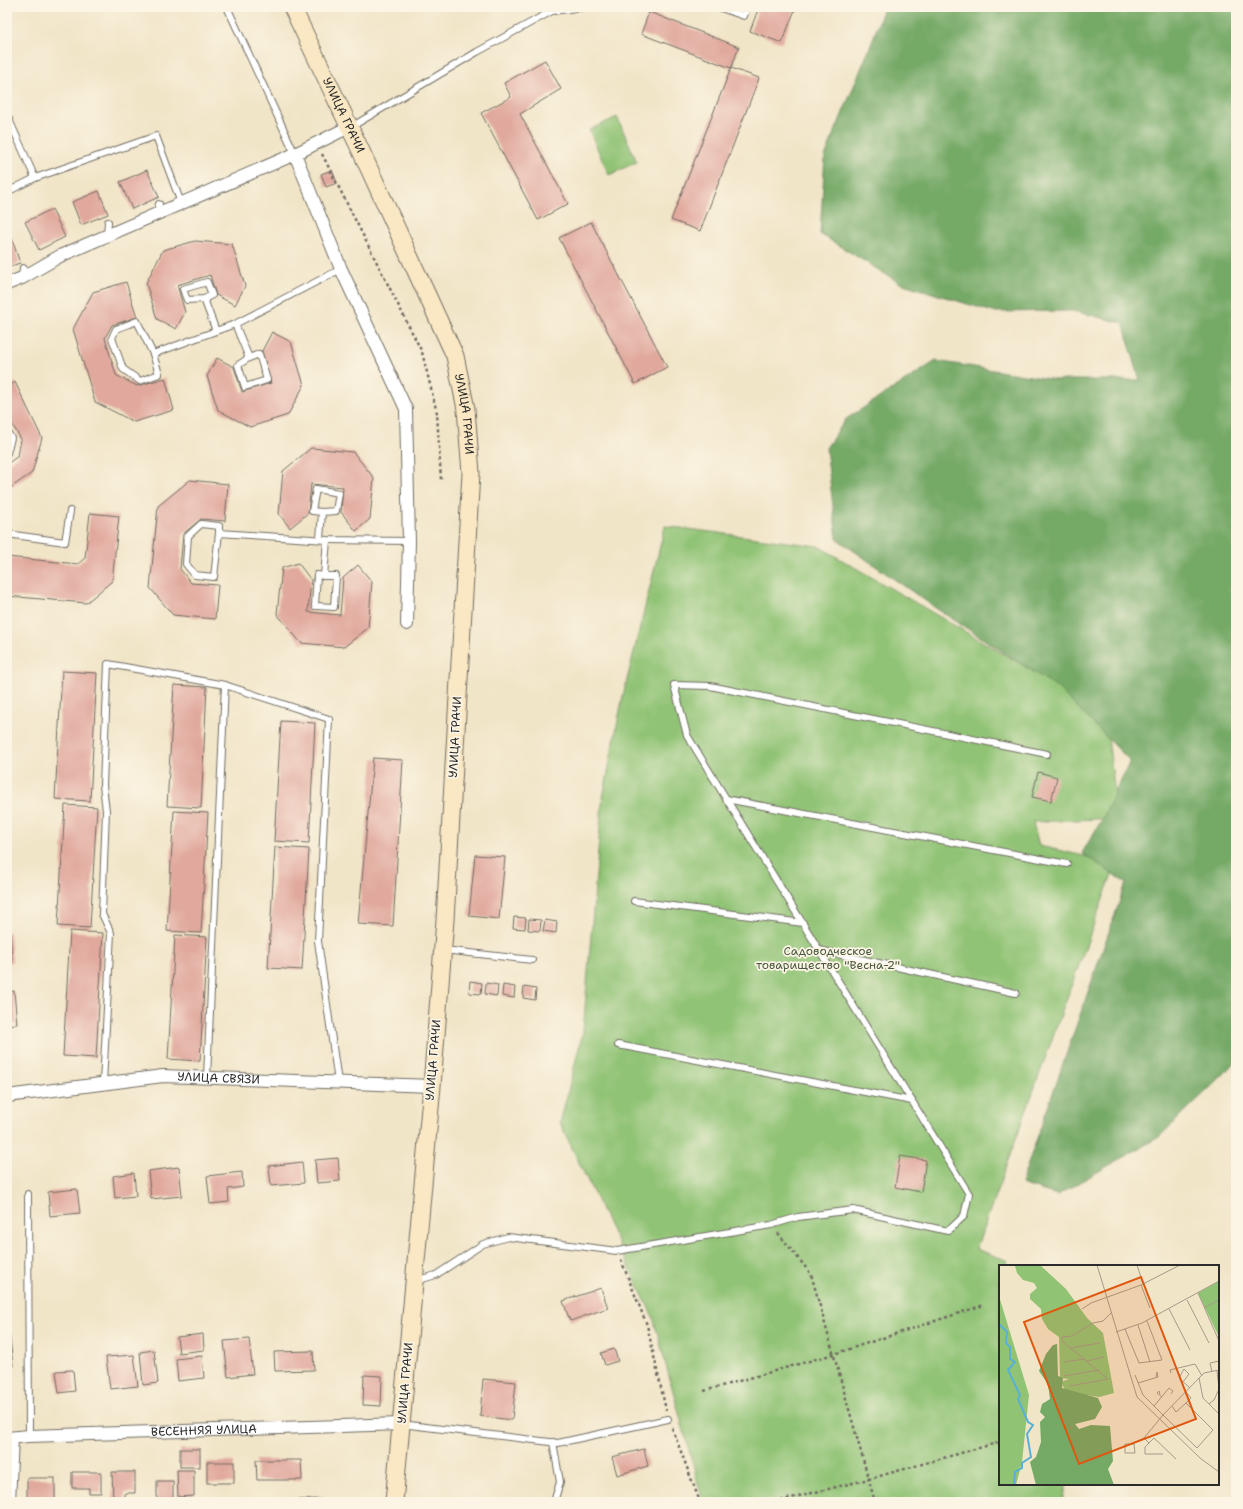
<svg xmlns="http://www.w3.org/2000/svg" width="1243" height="1509" font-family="'Shantell Sans',sans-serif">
<rect width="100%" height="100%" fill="#fcf5e5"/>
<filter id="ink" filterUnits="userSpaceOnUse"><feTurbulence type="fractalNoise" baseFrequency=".025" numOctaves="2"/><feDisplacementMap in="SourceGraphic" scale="8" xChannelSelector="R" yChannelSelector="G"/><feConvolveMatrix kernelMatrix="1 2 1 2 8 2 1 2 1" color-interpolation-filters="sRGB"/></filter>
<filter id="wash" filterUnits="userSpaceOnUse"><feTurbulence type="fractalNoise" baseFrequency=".012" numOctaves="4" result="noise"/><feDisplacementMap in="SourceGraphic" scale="16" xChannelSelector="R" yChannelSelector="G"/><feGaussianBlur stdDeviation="0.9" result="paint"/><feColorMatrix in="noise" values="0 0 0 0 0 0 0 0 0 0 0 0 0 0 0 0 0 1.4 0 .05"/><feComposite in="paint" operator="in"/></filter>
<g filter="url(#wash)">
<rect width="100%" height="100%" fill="#f1e5c8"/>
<g fill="#90c374" stroke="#5e7750">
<polygon points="617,117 637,162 609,175 589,130"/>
<polygon points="665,526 818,546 1105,713 1118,818 1033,822 1039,846 1116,863 976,1249 1006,1260 1009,1266 1000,1266 1000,1484 1067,1484 1063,1502 703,1502 653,1317 560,1123 583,1032 602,803 622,700"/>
</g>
<polygon fill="#74a966" stroke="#506a48" points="884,7 1236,7 1236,1060 1222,1076 1159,1137 1057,1195 1021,1184 1126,883 1082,853 1104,816 1130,761 1057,687 937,609 837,539 826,448 846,419 936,361 1056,380 1140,380 1123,323 1073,311 993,312 900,283 820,234 825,156 872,42"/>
<g id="blocks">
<g fill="#e1a99e">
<polygon points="759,7 796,7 782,43 750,31"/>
<polygon points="649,12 739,47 731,68 759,78 700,231 671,220 731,68 641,34"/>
<polygon points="545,60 561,89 520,114 568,204 538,220 481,113 511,97 504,83"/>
<polygon points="147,170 159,197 132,209 120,182"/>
<polygon points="332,170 337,183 326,187 321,174"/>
<polygon points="99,191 108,214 81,225 72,202"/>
<polygon points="52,209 65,237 39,250 25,222"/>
<polygon points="591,222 667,367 635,384 559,238"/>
<polygon points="12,239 20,263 8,267 7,240"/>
<polygon points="195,241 232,244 245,286 235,305 216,295 210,275 177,285 185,312 176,329 157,319 146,283 163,250"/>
<polygon points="126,282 137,317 112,325 105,338 116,375 137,386 165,378 174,410 134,422 95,402 73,329 93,292"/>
<polygon points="272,332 291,342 304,385 288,415 250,427 218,410 207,376 217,358 234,367 242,392 271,383 262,351"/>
<polygon points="15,382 42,438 32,473 7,490 7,464 18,456 21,439 7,416 7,388"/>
<polygon points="311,448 353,452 374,478 370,519 356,531 341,512 343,487 311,484 308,513 290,528 279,514 283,471"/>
<polygon points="190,480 228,484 225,521 201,519 183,534 180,569 191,583 218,585 215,619 173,615 150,588 158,506"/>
<polygon points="90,513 119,516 112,581 86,603 7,596 7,557 78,564 85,558"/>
<polygon points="298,563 311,580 308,612 340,615 343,578 358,565 372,582 368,628 344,647 301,643 277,614 282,568"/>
<polygon points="62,671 97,673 90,801 55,799"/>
<polygon points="174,685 207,687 201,808 167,806"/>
<polygon points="281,721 315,723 309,843 274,841"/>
<polygon points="373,758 403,760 393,926 358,924"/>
<polygon points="1038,772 1057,777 1051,801 1032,797"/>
<polygon points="65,805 97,807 90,928 58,926"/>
<polygon points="174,811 208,813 201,933 167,931"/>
<polygon points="275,847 309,849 302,970 268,968"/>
<polygon points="475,855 505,857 499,919 469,916"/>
<polygon points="514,917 526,918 525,929 513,928"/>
<polygon points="529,919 541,920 540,931 528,930"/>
<polygon points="545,920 557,922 556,933 543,931"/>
<polygon points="70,931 103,933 96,1058 63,1056"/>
<polygon points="7,932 10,932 12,962 7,963"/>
<polygon points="175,935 207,937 200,1061 168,1059"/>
<polygon points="470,981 482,983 481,994 469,993"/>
<polygon points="486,983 498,985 497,996 485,994"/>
<polygon points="503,985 515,987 514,998 502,996"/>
<polygon points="524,987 536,989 535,1000 523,998"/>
<polygon points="14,991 17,1024 7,1025 7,992"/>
<polygon points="900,1156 926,1160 921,1192 895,1187"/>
<polygon points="338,1158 340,1181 317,1183 315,1160"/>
<polygon points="302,1162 304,1183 271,1186 269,1166"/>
<polygon points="179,1167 182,1196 151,1199 148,1171"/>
<polygon points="242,1172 243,1187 228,1189 229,1202 210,1204 207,1176"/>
<polygon points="134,1173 136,1196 115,1198 113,1176"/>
<polygon points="77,1189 80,1213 50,1216 48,1192"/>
<polygon points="601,1288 608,1308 570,1321 563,1301"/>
<polygon points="7,1329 9,1329 13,1366 7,1366"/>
<polygon points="203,1334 204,1350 179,1353 177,1337"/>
<polygon points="249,1339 253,1374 228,1377 224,1341"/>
<polygon points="614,1349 618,1361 605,1365 601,1353"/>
<polygon points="154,1350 158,1383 143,1385 140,1352"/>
<polygon points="313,1351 314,1370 275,1371 274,1352"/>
<polygon points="134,1355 138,1386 110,1389 106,1357"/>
<polygon points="202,1356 204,1378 178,1381 176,1359"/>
<polygon points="73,1370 75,1391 59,1393 56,1371"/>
<polygon points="364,1375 382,1376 381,1406 363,1405"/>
<polygon points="483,1379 516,1382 512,1420 480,1416"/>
<rect x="180" y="1449" width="20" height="18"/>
<polygon points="644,1449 648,1466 617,1475 612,1457"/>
<polygon points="256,1460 301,1460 302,1480 257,1480"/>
<rect x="207" y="1462" width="27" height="21"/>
<polygon points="177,1470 194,1470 194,1496 178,1497"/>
<polygon points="72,1472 101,1472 101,1493 89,1493 89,1488 72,1488"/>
<polygon points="112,1472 135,1472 135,1493 125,1493 125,1500 113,1500"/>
<rect x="27" y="1478" width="28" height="24"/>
<rect x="157" y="1481" width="16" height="21"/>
<polygon points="320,1499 320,1502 284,1502 284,1500"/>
</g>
</g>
</g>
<g filter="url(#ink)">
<use href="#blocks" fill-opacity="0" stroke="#706c62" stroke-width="1"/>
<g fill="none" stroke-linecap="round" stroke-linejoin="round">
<g stroke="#706c62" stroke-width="8">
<g id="lane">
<polyline points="227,7 295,154"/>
<polyline points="718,7 744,16 747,7"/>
<polyline points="552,11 585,7"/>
<polyline points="7,115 35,178 156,136 181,203"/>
<polyline points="351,127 477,52 552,11 550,7"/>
<polyline points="7,192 35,178"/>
<polyline points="156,214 159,204"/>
<polyline points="107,235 108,222"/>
<polyline points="22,278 23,268"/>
<polyline points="204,299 187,300 183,289 207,282 212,295 204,299 216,331"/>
<polyline points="235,324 249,358 259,354 267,380 245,387 238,365 249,358"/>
<polyline points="153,354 137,321 116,329 112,338 123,369 140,381 159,374 153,354 235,324 341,269"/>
<polyline points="7,432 11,438 7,453"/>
<polyline points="219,533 214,577 195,575 186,564 188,536 201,524 219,526 219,533 327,540 409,541"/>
<polyline points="7,534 65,542 70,511"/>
<polyline points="320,539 322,512 336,511 339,493 316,489 312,511 322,512"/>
<polyline points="324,576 317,575 315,606 334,607 336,576 324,576 327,540"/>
<polyline points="726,799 1067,864"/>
<polyline points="634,901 803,923"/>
<polyline points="443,950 532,960"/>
<polyline points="819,950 1016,993"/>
<polyline points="618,1045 912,1101"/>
<polyline points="207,1077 225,685"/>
<polyline points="103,1083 111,933 102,914 106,811 103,785 108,664 225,685 329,719 318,941 338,1082"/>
<polyline points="28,1194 29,1436"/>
<polyline points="415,1281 436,1275 483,1244 508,1237 617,1251 771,1225 798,1217 853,1210 948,1231 964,1216 969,1194 687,735 674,685 710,686 1047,754"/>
<polyline points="401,1424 558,1443 668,1419"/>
<polyline points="553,1442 560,1482 554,1502"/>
</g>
</g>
<g stroke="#706c62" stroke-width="14">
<g id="street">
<polyline points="349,127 295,154 341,269 406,409 409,541 407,624"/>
<polyline points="7,284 22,278 60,256 295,154"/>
<path id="s1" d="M7,1096l156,-20 269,10"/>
<path id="s2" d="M7,1438l22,-2 372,-12"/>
<polyline points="9,1502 12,1438"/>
</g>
</g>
<g stroke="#706c62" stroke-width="19">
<g id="secondary">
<path id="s3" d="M292,7l69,144 94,205 11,53 5,64 -26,447 -13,166 -38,416"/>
</g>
</g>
<g stroke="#706c62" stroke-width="2.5" stroke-dasharray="3 3" stroke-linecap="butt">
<polyline points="322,154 422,352 437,413 441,480"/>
<polyline points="778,1233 811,1274 875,1502"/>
<polyline points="621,1260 647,1325 666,1410"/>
<polyline points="704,1391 834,1354 984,1305"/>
<polyline points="672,1428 700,1502"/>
<polyline points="775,1502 869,1479 1000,1442"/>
</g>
<use href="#lane" stroke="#fff" stroke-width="6"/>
<use href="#street" stroke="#fff" stroke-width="12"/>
<use href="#secondary" stroke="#fae7c3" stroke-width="17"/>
</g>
</g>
<g text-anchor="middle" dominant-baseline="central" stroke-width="3.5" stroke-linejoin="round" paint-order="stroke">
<g font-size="12" fill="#2b2b2b" stroke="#fcf5e5">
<text stroke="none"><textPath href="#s3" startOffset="120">УЛИЦА ГРАЧИ</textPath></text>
<text stroke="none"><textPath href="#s3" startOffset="444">УЛИЦА ГРАЧИ</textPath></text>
<text transform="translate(455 737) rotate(-87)">УЛИЦА ГРАЧИ</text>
<text transform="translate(433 1060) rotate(-85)">УЛИЦА ГРАЧИ</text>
<text stroke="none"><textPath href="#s1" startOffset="213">УЛИЦА СВЯЗИ</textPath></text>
<text transform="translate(405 1383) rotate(-85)">УЛИЦА ГРАЧИ</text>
<text stroke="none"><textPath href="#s2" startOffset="197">ВЕСЕННЯЯ УЛИЦА</textPath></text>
</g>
<g font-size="12" fill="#495941" stroke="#fcf5e5">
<text x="828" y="951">Садоводческое<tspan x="828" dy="14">товарищество "Весна-2"</tspan></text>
</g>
</g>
<g transform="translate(999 1265)">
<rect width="220" height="220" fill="#f1e5c8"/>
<path d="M26,0h15l26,24 21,29 16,15 11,60 -15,4 -33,-5 -5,-10 8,-3 -9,-1 -1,-41 -11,-8 -6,-10 -1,-10 -11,-10v-5l7,-6 -3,-5 -11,-3 -6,-7 -2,-7zM220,16v56l-21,-44zM0,31l30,99 -7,67 -6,23h-17z" fill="#90c374"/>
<path d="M58,79l1,32 5,2 -1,10 36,10 4,9 -7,12 -20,5 4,5 12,-4 19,1 3,35 -5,8 6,16h-78l-6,-23 6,-5 5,-15 -1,-20 5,-5 -5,-5 2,-8 8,-5 -2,-15 -9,-13 7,-17 7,-9z" fill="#74a966"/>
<path fill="none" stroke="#59b0d6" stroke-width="2" d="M0,59l8,8 -1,11 4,4v12l5,3 -7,8 12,25 -2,4 10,23 5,3 -6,9 4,23 -9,6v5l-7,4 -1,13"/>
<path fill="none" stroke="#a29b89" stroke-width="1" d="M98,0l40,132 63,61 19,14M138,0l6,19M142,20l9,23M199,28l21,48M188,35l22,43M205,43l15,-8M83,44l9,-6 50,-18 39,-20M170,44l21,41M139,60l12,37M126,64l14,34 23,-3 -15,-39M117,67l26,-9 77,-42M71,83l30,-5M88,96l17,-4M65,97l21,-3M213,107l-2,-9 9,-2M172,108l-1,-3 25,-6 7,12M136,110l8,20 20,20 -19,23 5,5 5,-5 22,21M65,111l35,-6M200,113l4,20 6,6 5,-4 5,-11 -2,-18M184,117l6,-8 -5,-5 -5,9 11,10M139,118l20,-6 -1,-5 -1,5M71,121l38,-7 -46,-38v-4l10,-1 21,-13 10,-2 8,-8M187,127l5,6 -5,5M161,129l-1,-3 -2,2 5,4M210,139l10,10M155,141l15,-18 4,3 -2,3M173,141l4,6 10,-9 27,27 -16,18 -34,-33 41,-42 15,-3M150,178l-4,4v7h18M126,179h9l1,9h-10zM133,179l12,-6"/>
<path fill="#df570e" fill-opacity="0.15" stroke="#df570e" stroke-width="2" d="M142,12l55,142 -117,45 -55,-142z"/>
<rect width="220" height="220" fill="none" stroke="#2b2b2b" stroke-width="2"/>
</g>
<rect width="1243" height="1509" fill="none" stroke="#fcf5e5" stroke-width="24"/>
</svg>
